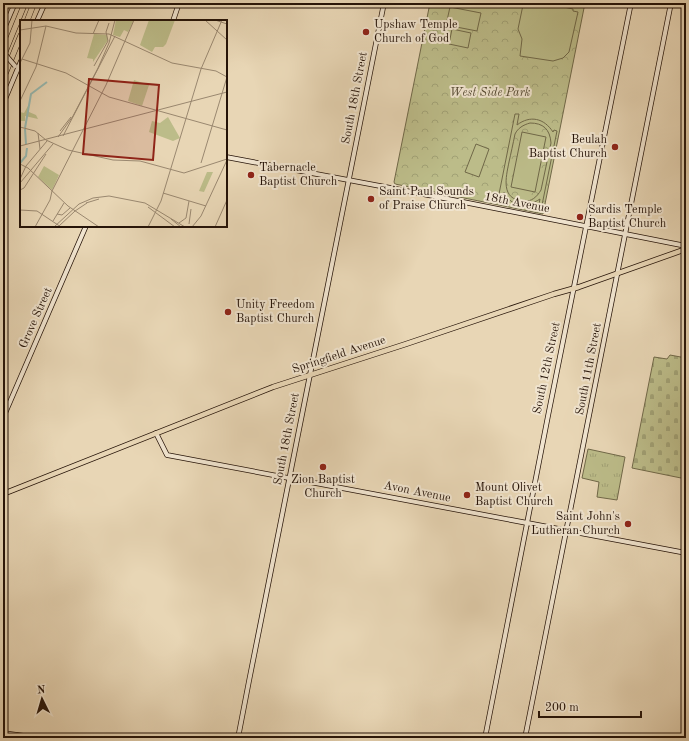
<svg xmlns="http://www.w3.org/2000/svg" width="689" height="741" font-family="'Old Standard TT',serif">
<defs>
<pattern id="grass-tufts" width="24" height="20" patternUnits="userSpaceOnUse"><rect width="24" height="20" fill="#bcbc89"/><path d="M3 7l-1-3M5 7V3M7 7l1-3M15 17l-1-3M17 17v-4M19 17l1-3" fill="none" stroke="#a1a175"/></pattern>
<pattern id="cemetery-stones" width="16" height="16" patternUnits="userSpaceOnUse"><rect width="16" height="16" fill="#bcbc89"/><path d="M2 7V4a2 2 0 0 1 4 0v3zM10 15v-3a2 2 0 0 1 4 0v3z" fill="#a1a175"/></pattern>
<pattern id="park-crowns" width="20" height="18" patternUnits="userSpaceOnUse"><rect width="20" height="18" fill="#bcbc89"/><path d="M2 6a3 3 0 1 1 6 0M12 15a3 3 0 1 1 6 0" fill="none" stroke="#a1a175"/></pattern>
</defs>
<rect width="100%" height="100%" fill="#e8d6b5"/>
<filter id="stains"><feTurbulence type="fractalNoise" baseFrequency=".005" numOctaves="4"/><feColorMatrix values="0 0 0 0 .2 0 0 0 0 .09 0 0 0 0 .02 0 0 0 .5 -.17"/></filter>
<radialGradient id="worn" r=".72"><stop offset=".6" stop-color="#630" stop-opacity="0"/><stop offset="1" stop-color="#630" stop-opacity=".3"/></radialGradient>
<polygon fill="url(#grass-tufts)" stroke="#706848" points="588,449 625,457 617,500 597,497 599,482 582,478"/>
<polygon fill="url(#cemetery-stones)" stroke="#706848" points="670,355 686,358 686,479 632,468 654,357 667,359"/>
<polygon fill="url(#park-crowns)" stroke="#706848" points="430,3 585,3 543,214 395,184 394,182"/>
<g fill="#bcbc89" stroke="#706848" fill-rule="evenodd">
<polygon points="526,3 545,3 573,9 573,11 578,12 569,52 563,58 553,61 520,56 522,39 518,29 523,5"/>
<polygon points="450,7 481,13 477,31 446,25"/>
<polygon points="452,29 471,33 468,48 449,44"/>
<path d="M515,114h4l-2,11c13,-10 27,-7 36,7l1,-2 3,1 -16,79 -3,-1 2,-10c-14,9 -28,9 -36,-7l-1,3 -4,-1zM530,123c13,0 20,6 21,20l-10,47c-4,7 -10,12 -17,11 -24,-1 -18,-24 -15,-39 2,-9 4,-18 6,-28 3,-6 8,-9 15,-11z"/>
<polygon points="522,132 546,137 535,192 511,187"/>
<polygon points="476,144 489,149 479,177 465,172"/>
</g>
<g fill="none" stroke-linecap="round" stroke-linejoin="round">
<g stroke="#251308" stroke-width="5.5">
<g id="secondary">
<polyline points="37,21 45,3"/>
<polyline points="173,21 179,3"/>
<polyline points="3,31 15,3"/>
<polyline points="3,104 21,61"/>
<polyline points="226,157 428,195 686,246"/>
<polyline points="3,418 86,226"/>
<polyline points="156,433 167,455 686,553"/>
<polyline points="3,733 39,738"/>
<polyline points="238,738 249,681 384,3"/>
<polyline points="485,738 548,416 631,3"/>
<polyline points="525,738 671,3"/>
</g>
</g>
<g stroke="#251308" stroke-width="6">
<polyline id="primary" points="3,494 273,387 406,344 554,294 579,287 686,249"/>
</g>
<g stroke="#251308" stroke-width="6">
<g id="highway">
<polyline points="27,21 34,3"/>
<polyline points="3,57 25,3"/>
<polyline points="3,79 21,35"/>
</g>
</g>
<use href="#secondary" stroke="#f0e4cf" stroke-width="4"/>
<use href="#primary" stroke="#e8d6b5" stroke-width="4.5"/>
<use href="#highway" stroke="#e8d6b5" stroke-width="5"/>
<g stroke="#251308" stroke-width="5.5" stroke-linecap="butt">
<polyline id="secondary-bridge" points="3,52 15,66"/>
</g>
<use href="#secondary-bridge" stroke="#f0e4cf" stroke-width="4"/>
</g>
<g fill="#8f2418" stroke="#f0e4cf" stroke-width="1.5">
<circle cx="366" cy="32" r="4"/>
<circle cx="615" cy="147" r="4"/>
<circle cx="251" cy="175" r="4"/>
<circle cx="371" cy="199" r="4"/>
<circle cx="580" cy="217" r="4"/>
<circle cx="228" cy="312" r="4"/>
<circle cx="323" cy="467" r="4"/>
<circle cx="467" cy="495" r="4"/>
<circle cx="628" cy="524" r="4"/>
</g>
<g text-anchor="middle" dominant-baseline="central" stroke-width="4" stroke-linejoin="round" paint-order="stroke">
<g font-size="12" fill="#251308" stroke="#f0e4cf" text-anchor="start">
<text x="374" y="25">Upshaw Temple<tspan x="374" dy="14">Church of God</tspan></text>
<text x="607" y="140" text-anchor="end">Beulah<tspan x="607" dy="14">Baptist Church</tspan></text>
<text x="259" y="168">Tabernacle<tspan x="259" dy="14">Baptist Church</tspan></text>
<text x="379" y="192">Saint Paul Sounds<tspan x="379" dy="14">of Praise Church</tspan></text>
<text x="588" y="210">Sardis Temple<tspan x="588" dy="14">Baptist Church</tspan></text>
<text x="236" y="305">Unity Freedom<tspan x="236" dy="14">Baptist Church</tspan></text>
<text x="323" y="480" text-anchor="middle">Zion Baptist<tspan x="323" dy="14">Church</tspan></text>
<text x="475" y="488">Mount Olivet<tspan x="475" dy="14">Baptist Church</tspan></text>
<text x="620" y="517" text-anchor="end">Saint John's<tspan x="620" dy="14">Lutheran Church</tspan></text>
</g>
<g font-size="12" font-style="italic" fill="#52462f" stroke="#f0e4cf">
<text x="490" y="93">West Side Park</text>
</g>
<g font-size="12" fill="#251308" stroke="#f0e4cf">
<text transform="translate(355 98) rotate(-79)">South 18th Street</text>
<text transform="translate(517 203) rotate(11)">18th Avenue</text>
<text transform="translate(36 318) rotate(-66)">Grove Street</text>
<text transform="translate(339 355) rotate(-18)">Springfield Avenue</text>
<text transform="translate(547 368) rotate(-78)">South 12th Street</text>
<text transform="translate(589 369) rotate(-79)">South 11th Street</text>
<text transform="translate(287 439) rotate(-79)">South 18th Street</text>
<text transform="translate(417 492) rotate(11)">Avon Avenue</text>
</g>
</g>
<g transform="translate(20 20)">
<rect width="207" height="207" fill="#e8d6b5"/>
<path d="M96,0h18l-6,12 -4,-2 -4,7 -7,-2zM129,0h26l-9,24 -3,3h-8l-3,5 -12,-7zM148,97l12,21 -7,3 -24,-9 3,-11 8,2z" fill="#bcbc89"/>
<path d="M74,14l13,1 1,5 -15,22v-3l-6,-1zM114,60l15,5 -7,21 -14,-5zM8,86l1,6 7,3 2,4 -13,-3v5h-5v-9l4,1zM24,146l15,9 -7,15 -14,-13zM187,152h6l-9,20 -5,-1z" fill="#bcbc89"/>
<path d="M72 24a6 6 0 1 1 12 0a6 6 0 1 1-12 0Z" fill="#bcbc89"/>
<path fill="none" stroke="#97b9b1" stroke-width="2" d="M5,108l6,-34 16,-12M5,109l1,15M0,143l6,-7 1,-8"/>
<path fill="none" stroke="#9a8870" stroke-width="1" d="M185,0l22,20M195,0l12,4M0,10l26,-4 30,7 33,1 63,29 44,8 11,6M73,14l6,-14M2,39l44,14 43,24 118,33M0,43l10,-20 2,-23M74,46l14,-25 -2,-9 3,-9M0,81l16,-34 10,-41M0,107l15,4 11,9 22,10 45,10 27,1 44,12 43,-14M40,111l11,-14M18,113l2,16M43,116l52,-100M38,117l15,-21 25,-48 11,-25 6,-23M0,126l207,-54M181,143l26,-86M0,144l8,4 40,38 31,21M0,159l6,-13 21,-25M0,163l33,-39M0,170l4,-2 22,-34M143,173l43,13M66,183l13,-4M128,187l27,20M0,190l17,1 24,16M55,191l12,-8M37,194l5,1 8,-7M151,199l10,8M33,201l11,-18M159,203l7,-5 3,-17M169,204l2,-15M39,206l16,-15M15,207l15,-27 2,-9 54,-106 28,-65M34,207l25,-23 14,-6 16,-2 36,7 40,24M128,207l13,-26 40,-132 21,-49M172,207l9,-11 26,-56M195,207l12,-27"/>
<path fill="#8f2418" fill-opacity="0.15" stroke="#8f2418" stroke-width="2" d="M69,59l70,6 -6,75 -70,-6z"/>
<rect width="207" height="207" fill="none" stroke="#251308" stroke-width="2"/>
</g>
<rect width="689" height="741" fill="none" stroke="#e8d6b5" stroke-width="16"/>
<rect x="4" y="4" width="681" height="733" fill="none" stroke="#251308" stroke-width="2"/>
<rect x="8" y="8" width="673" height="725" fill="none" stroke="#251308"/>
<g transform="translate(42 699) rotate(355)" stroke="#f0e4cf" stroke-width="3" paint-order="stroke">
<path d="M0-3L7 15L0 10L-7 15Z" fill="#251308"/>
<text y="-6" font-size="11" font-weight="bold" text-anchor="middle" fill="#251308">N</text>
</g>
<path d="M539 711v6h102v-6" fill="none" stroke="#251308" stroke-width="2"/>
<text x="545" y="711" font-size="12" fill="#251308" stroke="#f0e4cf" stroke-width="3" paint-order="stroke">200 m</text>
<rect width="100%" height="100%" filter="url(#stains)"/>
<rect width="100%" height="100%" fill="url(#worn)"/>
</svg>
